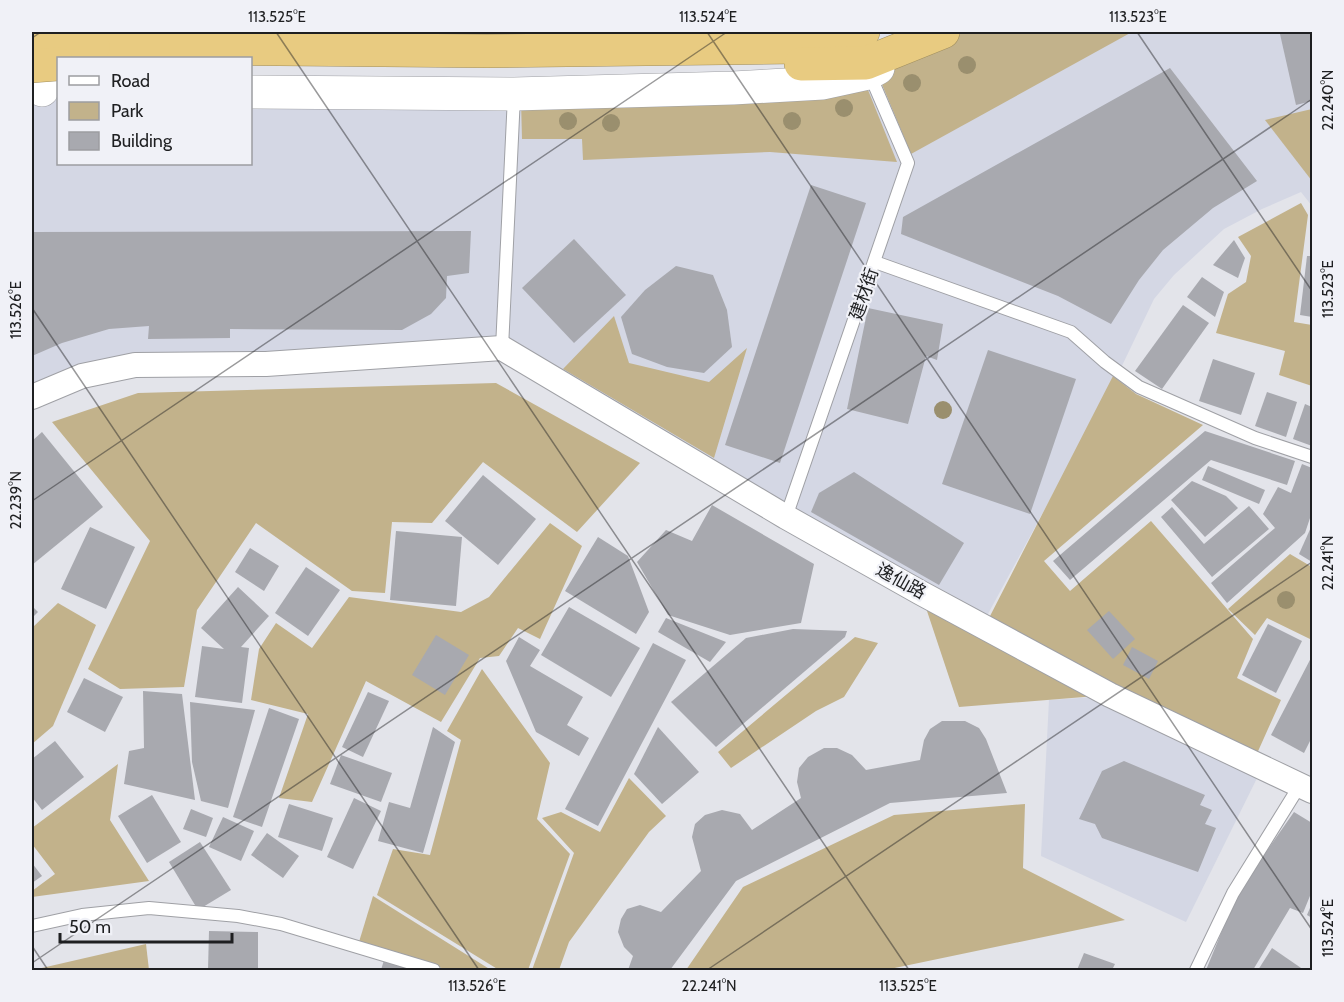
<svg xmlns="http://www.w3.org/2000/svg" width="1344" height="1002" font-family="Cabin,'Noto Sans SC',sans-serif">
<rect width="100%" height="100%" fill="#e3e4ea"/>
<g fill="#d4d7e4">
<polygon points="944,32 1312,32 1312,206 1301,192 1262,209 1224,229 1174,275 1154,299 1119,372 982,625 502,348 135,365 32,397 32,94 58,90 58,164 250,164 251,92 733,88"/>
<polygon points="1110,696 1262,768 1186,922 1041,856 1049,700"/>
</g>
<g fill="#c2b28b">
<polygon points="959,32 1132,32 911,154 878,75"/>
<polygon points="866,85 897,162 770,152 583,160 582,139 522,139 521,101"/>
<polygon points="1312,109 1312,181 1265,120"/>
<polygon points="1301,203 1308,215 1294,322 1312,325 1312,386 1279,375 1285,351 1216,333 1228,294 1246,282 1251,256 1238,237"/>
<polygon points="614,316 629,363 709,382 747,348 714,458 563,369"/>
<polygon points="1113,376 1136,394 1203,425 1044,561 1070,591 1151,521 1253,639 1237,678 1281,700 1255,758 988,620"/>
<polygon points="496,383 640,463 577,532 483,462 432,523 392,522 385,593 352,591 256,523 197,610 184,687 120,689 88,669 150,541 52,422 138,393"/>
<polygon points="550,523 582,546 540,639 518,628 499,656 480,658 441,722 366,681 312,802 279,798 308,714 251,700 259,649 276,623 312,648 349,597 461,612 489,597"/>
<polygon points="1290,554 1312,567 1312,640 1267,618 1255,635 1228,609"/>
<polygon points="921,593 1109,695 959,707"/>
<polygon points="58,603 96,625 53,726 32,744 32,628"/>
<polygon points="855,637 878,643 844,697 816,711 731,768 718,752"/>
<polygon points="482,669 550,763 537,819 570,854 528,970 499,970 377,895 393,849 430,855 461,740 447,731"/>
<polygon points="118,764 110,820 149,881 32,897 32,891 55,874 32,844 32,828"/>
<polygon points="629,778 666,816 649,832 569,942 559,970 532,970 574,853 542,818 561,812 600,832"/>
<polygon points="1025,804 1023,868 1125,920 885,970 686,970 743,887 894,815"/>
<polygon points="373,896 491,970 448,970 359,942"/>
<polygon points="146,944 149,970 33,970"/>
</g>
<g fill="#a8a9af">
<polygon points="1290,32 1312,32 1312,101 1296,105 1280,34"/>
<polygon points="1170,68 1257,181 1213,208 1163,250 1139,280 1111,324 1058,296 901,234 903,217"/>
<polygon points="811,185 866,203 780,463 725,445"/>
<polygon points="471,231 469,273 447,276 446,298 431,314 402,330 230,329 230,338 148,339 149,326 109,329 62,343 32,356 32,232"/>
<polygon points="574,239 626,295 574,343 522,288"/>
<polygon points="1234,240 1245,258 1238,278 1213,265"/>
<polygon points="1307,256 1312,256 1312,317 1300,315"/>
<polygon points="676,266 713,275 727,310 732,347 704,373 667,367 632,354 621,317 645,290"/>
<polygon points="1202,277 1224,292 1215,317 1187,297"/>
<polygon points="1183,305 1209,323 1162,389 1135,371"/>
<polygon points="868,308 943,324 937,360 926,356 908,424 847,409"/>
<polygon points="988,350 1076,379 1030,514 942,484"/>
<polygon points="1213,359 1255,373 1241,415 1199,401"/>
<polygon points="1267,392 1297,402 1286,437 1255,426"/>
<polygon points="1305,404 1312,407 1312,446 1293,439"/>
<polygon points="1205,431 1295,461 1287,485 1211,460 1070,580 1053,561"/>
<polygon points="42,432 103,507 32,565 32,441"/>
<polygon points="1302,464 1312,468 1312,512 1305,533 1227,603 1211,583 1275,528 1263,514 1278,487 1291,493"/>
<polygon points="1208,466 1265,490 1259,504 1202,480"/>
<polygon points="854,472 964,543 939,585 811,512 819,493"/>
<polygon points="483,475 536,519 498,565 445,521"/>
<polygon points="1192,481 1226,496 1238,508 1205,537 1171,500"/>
<polygon points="712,505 814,564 801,623 730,635 668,615 637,562 666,530 692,541"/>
<polygon points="1249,506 1269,529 1212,577 1161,517 1172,507 1204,544"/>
<polygon points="1312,525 1312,562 1299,554"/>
<polygon points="90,527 135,547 106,609 61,589"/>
<polygon points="396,531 462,537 456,606 390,600"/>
<polygon points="598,537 628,556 649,612 636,634 565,591"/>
<polygon points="250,548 279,566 264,591 235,572"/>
<polygon points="306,567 340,590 308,636 275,613"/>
<polygon points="238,587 269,616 241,647 249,648 242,703 195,697 202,646 224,649 201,628"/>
<polygon points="32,606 38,612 32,618"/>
<polygon points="569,607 640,648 611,697 541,655"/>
<polygon points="1109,611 1135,639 1113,659 1087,630"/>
<polygon points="666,618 726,642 710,662 658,632"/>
<polygon points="1268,624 1302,641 1276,693 1242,675"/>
<polygon points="793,629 847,631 845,637 716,747 671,702 746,638"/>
<polygon points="436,635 469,655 445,695 412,675"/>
<polygon points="519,637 540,650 530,666 583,697 567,725 589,738 579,756 536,732 506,661"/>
<polygon points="653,643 686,660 598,826 565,809"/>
<polygon points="1132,647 1158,661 1149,679 1123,665"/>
<polygon points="1312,656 1312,737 1304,753 1271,735"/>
<polygon points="84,678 123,697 105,732 67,712"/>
<polygon points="143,691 182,694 195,800 124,784 129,751 144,748"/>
<polygon points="368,692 389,701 363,757 342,747"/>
<polygon points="190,702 255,710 228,808 201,801 192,762"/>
<polygon points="269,708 299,719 262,827 233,817"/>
<polygon points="942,721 965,721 979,728 986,739 1007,793 890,803 736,881 670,970 628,970 633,956 624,947 618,932 621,919 627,909 640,905 661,912 701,871 692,837 695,824 705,815 722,810 740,814 752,830 801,798 797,782 799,768 808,757 824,748 837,748 852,755 866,770 920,760 924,740 930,729"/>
<polygon points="433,727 455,742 423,853 378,841 389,802 410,808"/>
<polygon points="658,727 699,772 662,804 634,774"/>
<polygon points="55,741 84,777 42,810 32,797 32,759"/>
<polygon points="341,755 392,773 381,802 330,784"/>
<polygon points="1124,761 1205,795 1200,805 1212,810 1205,824 1216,828 1198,872 1102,838 1095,824 1079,819 1102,771"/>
<polygon points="152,795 181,842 147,863 118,816"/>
<polygon points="354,798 381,811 353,869 327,857"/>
<polygon points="289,804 333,818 322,851 278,837"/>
<polygon points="191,809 213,818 206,837 183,829"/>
<polygon points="1294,812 1312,823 1312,891 1303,913 1290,908 1253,970 1206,970 1238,892"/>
<polygon points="223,817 254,831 241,861 209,847"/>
<polygon points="267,833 299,856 283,878 251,855"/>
<polygon points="200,842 231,890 198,910 169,862"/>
<polygon points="32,863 42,876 32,883"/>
<polygon points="1312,903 1312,918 1307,915"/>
<polygon points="209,931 258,932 258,970 208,970"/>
<polygon points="1272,948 1304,970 1258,970"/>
<polygon points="1084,953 1115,964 1112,970 1077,970"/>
<polygon points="384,960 420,970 381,970"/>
</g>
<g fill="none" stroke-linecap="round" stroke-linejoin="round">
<g stroke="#9fa0a5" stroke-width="14">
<g id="lane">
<polyline points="875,262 1071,332 1105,362 1139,387 1255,438 1312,457"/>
<polyline points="502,348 514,96"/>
<polyline points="786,517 908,163 870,75"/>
<polyline points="32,926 82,915 149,908 238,916 281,924 434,970"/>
<polyline points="1196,970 1233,893 1300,785"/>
</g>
</g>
<g stroke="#9fa0a5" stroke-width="26">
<polyline id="street" points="32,397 82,376 135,365 266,364 502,348 786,517 921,593 1110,695 1312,791"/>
</g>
<g stroke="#9fa0a5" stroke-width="34">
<g id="secondary">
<polyline points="42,90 65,40"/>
<polyline points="250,92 514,94 733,88 823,83 869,73 878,68"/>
</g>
</g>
<g stroke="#a18f5f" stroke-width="34">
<g id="highway">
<path d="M93,47l394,4 310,-4c23,-2 45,-4 66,-15"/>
<polyline points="801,64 866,63 943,32"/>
</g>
</g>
<use href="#lane" stroke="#fff" stroke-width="12"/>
<use href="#street" stroke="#fff" stroke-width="24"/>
<use href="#secondary" stroke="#fff" stroke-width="33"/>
<use href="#highway" stroke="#e8cb81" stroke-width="33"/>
<g stroke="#a18f5f" stroke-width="34" stroke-linecap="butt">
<g id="highway-bridge">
<polyline points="32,36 60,45 93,47"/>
<polyline points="32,66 58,64"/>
</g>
</g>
<use href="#highway-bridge" stroke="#e8cb81" stroke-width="33"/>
</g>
<g fill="#9a8f6e">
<circle cx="967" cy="65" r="9"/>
<circle cx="912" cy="83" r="9"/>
<circle cx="844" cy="108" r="9"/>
<circle cx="568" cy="121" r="9"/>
<circle cx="792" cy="121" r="9"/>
<circle cx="611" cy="123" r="9"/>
<circle cx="943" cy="410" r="9"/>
<circle cx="1286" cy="600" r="9"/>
</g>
<path fill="none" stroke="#1e1f21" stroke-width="1.5" stroke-opacity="0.45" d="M276,32l633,938M707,32l605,898M1137,32l175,259M32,38l9,-6M32,308l447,662M32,501l695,-469M32,946l16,24M32,963l1280,-864M707,970l605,-408"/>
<g text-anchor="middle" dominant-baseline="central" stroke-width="4.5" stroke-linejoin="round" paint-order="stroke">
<g font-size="18" fill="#1e1f21" stroke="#f0f1f7">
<text transform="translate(864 294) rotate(-71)">建材街</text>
<text transform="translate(901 581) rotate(29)">逸仙路</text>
</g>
</g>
<rect width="1344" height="1002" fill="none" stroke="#f0f1f7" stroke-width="66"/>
<rect x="57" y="57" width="195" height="108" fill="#f0f1f7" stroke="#9c9da1" stroke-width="1.5"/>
<rect x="69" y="76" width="30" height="9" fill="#ffffff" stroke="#9c9da1" stroke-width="1.5"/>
<text x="111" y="87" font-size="18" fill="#1e1f21">Road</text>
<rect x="69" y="102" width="30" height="18" fill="#c2b28b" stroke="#9c9da1" stroke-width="1.5"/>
<text x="111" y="117" font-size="18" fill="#1e1f21">Park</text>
<rect x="69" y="132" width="30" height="18" fill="#a8a9af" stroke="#9c9da1" stroke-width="1.5"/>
<text x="111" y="147" font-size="18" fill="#1e1f21">Building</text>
<path d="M60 933v9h172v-9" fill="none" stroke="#1e1f21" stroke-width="3"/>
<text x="69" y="933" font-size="18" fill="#1e1f21" stroke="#f0f1f7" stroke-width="4.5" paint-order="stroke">50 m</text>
<rect x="33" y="33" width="1278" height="936" fill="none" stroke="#1e1f21" stroke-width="2"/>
<g font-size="15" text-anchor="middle" fill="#1e1f21">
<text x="277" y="22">113.525°E</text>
<text x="708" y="22">113.524°E</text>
<text x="1138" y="22">113.523°E</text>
<text transform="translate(1328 100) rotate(-90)" y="5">22.240°N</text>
<text transform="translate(1328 289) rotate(-90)" y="5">113.523°E</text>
<text transform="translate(16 310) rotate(-90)" y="5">113.526°E</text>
<text transform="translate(16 500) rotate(-90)" y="5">22.239°N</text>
<text transform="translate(1328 563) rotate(-90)" y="5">22.241°N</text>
<text transform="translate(1328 928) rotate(-90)" y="5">113.524°E</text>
<text x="477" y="991">113.526°E</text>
<text x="709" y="991">22.241°N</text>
<text x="908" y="991">113.525°E</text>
</g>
</svg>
